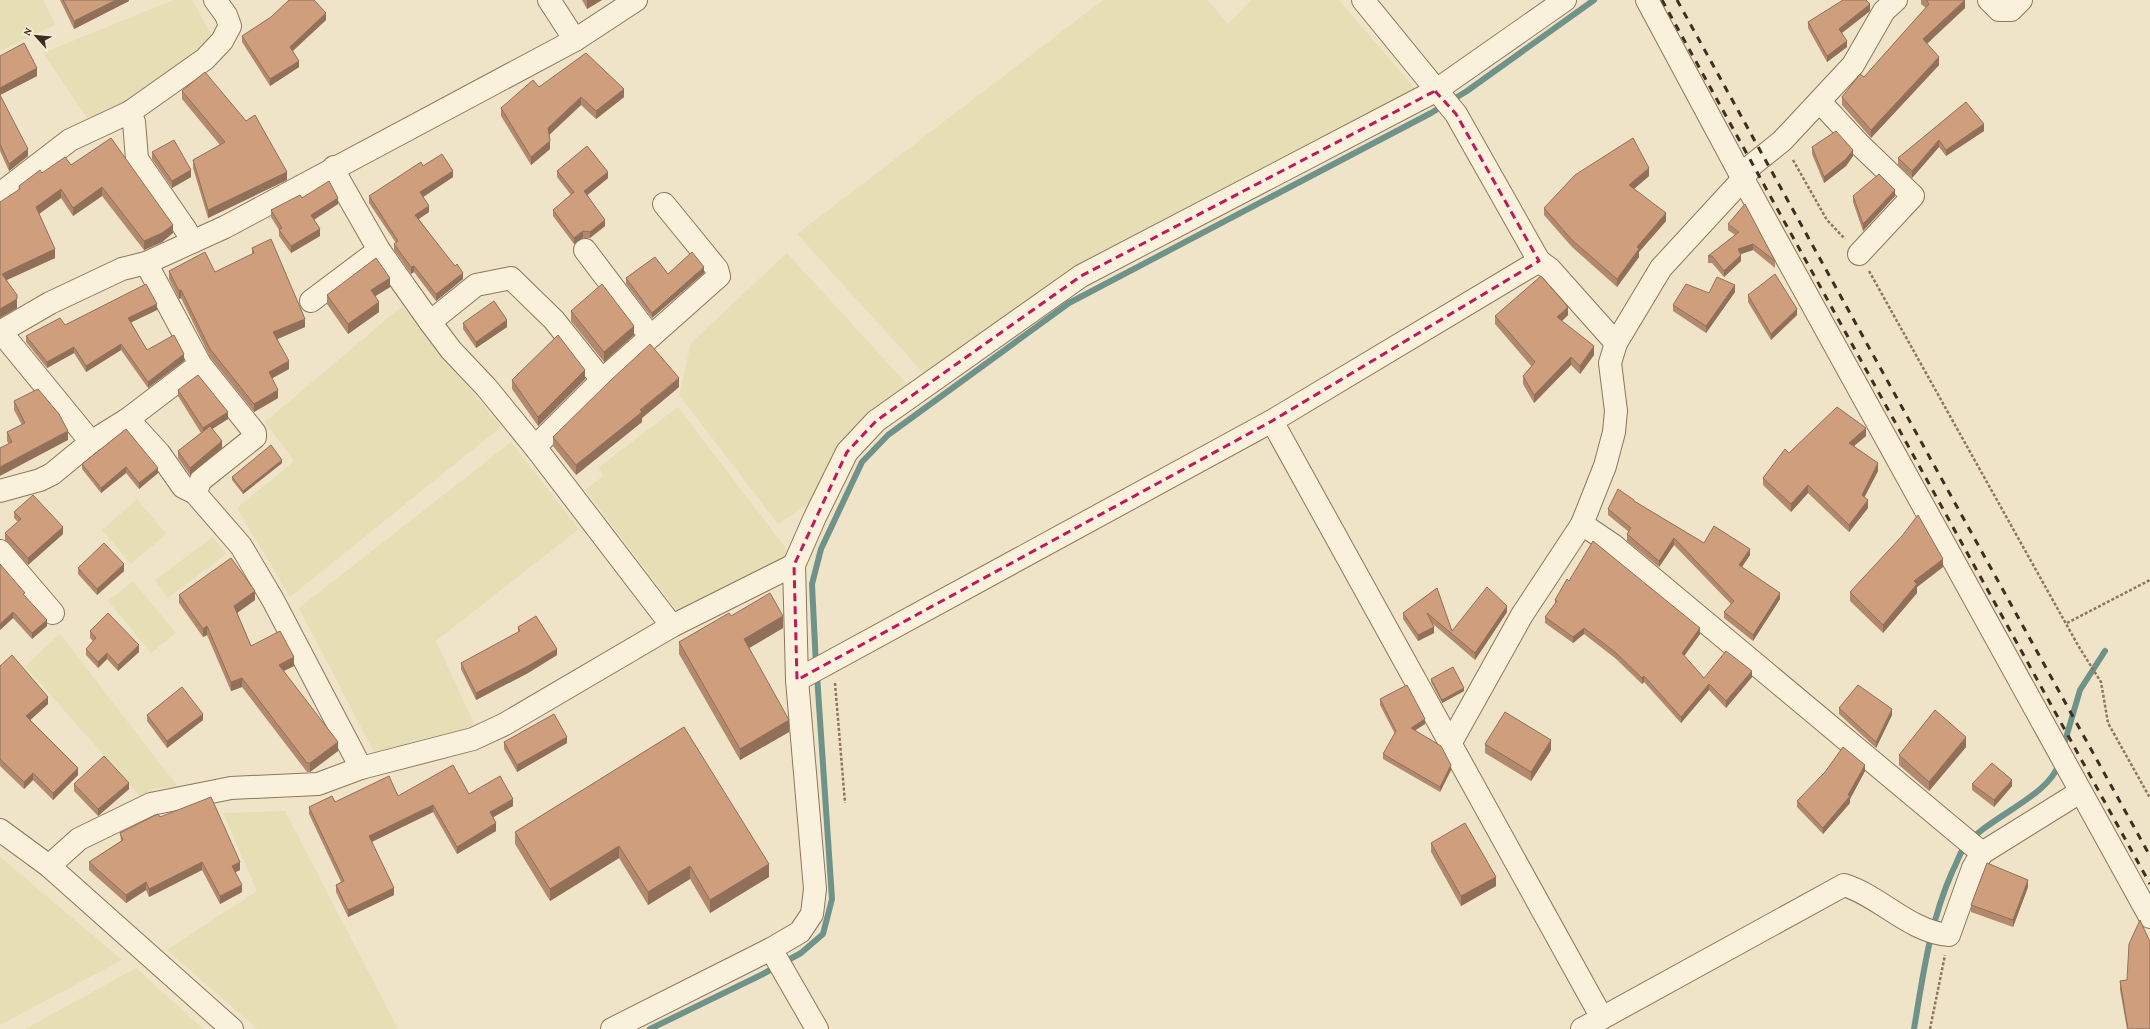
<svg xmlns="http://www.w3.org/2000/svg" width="2150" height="1029" font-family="'Crimson Pro',serif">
<rect width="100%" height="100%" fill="#f0e4c8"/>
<g fill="#e6deb5">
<polygon points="0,0 43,0 55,25 0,51"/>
<polygon points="173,0 192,0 217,44 92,125 43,53"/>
<polygon points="1103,0 1208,0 1228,24 1251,0 1339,0 1418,92 926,376 797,234"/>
<polygon points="787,253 907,384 844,439 813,500 778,524 679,395 691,343"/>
<polygon points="402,306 501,427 290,597 237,508 294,461 265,422"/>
<polygon points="678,407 791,555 681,616 585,490 603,476 599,467"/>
<polygon points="511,442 579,529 436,641 477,730 376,756 299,608"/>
<polygon points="137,499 166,534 131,564 102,530"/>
<polygon points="213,537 226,554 168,598 155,580"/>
<polygon points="133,581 176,633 151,653 108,601"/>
<polygon points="60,634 178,787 156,788 140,796 25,666"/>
<polygon points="285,811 398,1029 257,1029 167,950 257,891 223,813"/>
<polygon points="0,857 122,960 0,1025"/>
<polygon points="136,968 203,1029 25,1029"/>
</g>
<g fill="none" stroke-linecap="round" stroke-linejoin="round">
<g stroke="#6f938a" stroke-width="6">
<polyline points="816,666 812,584 821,549 862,462 888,435 1069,303 1431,113 1467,91 1594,0"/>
<polyline points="2063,748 2080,690 2105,651"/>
<polyline points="650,1029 761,975 801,953 823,934 832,899 817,675"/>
<path d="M1914,1029c9,-54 16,-108 39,-159 4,-7 7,-18 12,-24 23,-29 85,-50 94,-83"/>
</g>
<g stroke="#8d765c" stroke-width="24">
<g id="minor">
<polyline points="549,0 575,40"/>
<polyline points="1363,0 1456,114 1539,261 1550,269 1616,343"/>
<polyline points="1647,0 1743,179 2150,917"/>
<polyline points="1989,0 1999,10 2011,10 2021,0"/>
<polyline points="1820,102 1859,144 1913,196 1859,254"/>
<polyline points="130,112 134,122 137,159 186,230 192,242"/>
<polyline points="334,167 339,180 379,250 430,322 451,350 486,387 535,447 672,626"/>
<polyline points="0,194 70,140 130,112 205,59 222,41 230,26 226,15 215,0"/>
<polyline points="585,250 650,336"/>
<polyline points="1539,261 1272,421 797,680 794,565 815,517 847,452 876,421 1081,276 1435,91 1565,0"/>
<polyline points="146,263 200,364 255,433 255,437 201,480 195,493"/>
<polyline points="311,301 379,250"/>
<polyline points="430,322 476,285 511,278 554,320 602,380"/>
<polyline points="0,332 50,303 122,269 146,263 225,227 575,40 636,0"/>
<polyline points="1,332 91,442"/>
<polyline points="128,419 159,453 183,487 195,493 241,546 273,600 361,768"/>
<polyline points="1272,421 1602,1018"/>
<polyline points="535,447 602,380 719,276 717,269 664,204"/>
<polyline points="0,491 40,480 52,474 91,442 128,419 200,364"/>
<polyline points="1582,524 1613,545 1982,853"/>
<polyline points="0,551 53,613"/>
<polyline points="1450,744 1522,615 1582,524 1605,466 1614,432 1616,411 1610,363 1616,343 1661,268 1743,179 1752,165 1782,141 1853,65 1884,11 1896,0"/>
<polyline points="0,830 49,866 232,1029"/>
<polyline points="49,866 79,839 151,804 231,788 318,784 361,768 473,739 505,724 672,626 794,565"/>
<polyline points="771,949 817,1029"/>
<polyline points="612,1029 771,949 800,932 812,914 815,889 797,680"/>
<path d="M1582,1029l262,-144c36,11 66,47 105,50l24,-67 9,-15 98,-61"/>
</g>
</g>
<g stroke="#8d765c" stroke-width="2.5" stroke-dasharray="3 2" stroke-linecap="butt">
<polyline points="1793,160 1827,220 1845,239"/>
<polyline points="1869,271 2079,647 2101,682 2108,723 2150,798"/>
<polyline points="2067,623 2150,580"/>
<polyline points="835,683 845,803"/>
<polyline points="1930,1029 1945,955"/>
</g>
<use href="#minor" stroke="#faf1dc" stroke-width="22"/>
<g stroke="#3d2e20" stroke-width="3" stroke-dasharray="7 7" stroke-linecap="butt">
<polyline points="1662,0 2150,884"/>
<polyline points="1677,0 2150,856"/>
</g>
</g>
<g fill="#b2896c">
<polygon points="60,0 129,0 129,1 74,29"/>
<polygon points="582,0 602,0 587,9"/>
<polygon points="1921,0 1965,0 1965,8 1927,44 1939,65 1871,138 1842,105 1842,97 1864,77 1926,8 1921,4"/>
<polygon points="1870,11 1842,33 1847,47 1827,62 1808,28 1808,22"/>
<polygon points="326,20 293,51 299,67 270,86 242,42 242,36"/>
<polygon points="0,56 37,76 0,95 28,156 9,171 0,151"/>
<polygon points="539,87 624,97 596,119 581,105 549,135 550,149 531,165 501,116 501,108"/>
<polygon points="182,91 246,121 287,180 208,218 193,168 193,160 220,145 182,99"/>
<polygon points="1966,102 1984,131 1946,156 1939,147 1912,178 1898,165 1898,158"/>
<polygon points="1812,147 1853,156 1846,166 1824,183 1812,154"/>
<polygon points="152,152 191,177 172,188 152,159"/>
<polygon points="71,165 173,233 162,242 144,250 102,196 73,216 61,198 39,214 55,258 7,280 17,308 0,318 19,186 42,173"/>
<polygon points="423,166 453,177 423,197 429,212 419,219 463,279 436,301 414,272 411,274 394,250 394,244 396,243 369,203 369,196"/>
<polygon points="557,171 608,178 587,195 605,226 590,238 583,238 574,244 553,216 553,210 571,195 557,177"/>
<polygon points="1649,176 1634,189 1666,221 1639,252 1639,257 1617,287 1572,247 1544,215 1544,208"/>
<polygon points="1853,196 1895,196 1863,231 1853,202"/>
<polygon points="302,198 338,204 314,220 320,236 291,253 279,236 279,230 271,217 271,210"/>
<polygon points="1728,224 1775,261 1775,268 1753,250 1741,254 1741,261 1724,277 1712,263 1708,263 1708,256 1735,235 1728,230"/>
<polygon points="252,248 305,327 277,339 289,369 272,378 278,398 254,412 210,357 181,298 179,299 169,279 169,271 215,272 252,254"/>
<polygon points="704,273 652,318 626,284 626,278"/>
<polygon points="390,287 375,296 379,312 348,334 327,304 327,295"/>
<polygon points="1735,292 1706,333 1673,311 1673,305 1709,293"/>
<polygon points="1748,295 1797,315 1771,340 1748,302"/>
<polygon points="157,310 131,322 147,350 184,361 148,388 121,350 86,372 74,353 47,368 26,342 26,336 65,325"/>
<polygon points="571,311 634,335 604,362 571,321"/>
<polygon points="1568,315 1562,321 1594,355 1580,374 1571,365 1534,403 1523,384 1523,376 1532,367 1495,324 1495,316"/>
<polygon points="463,323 507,327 476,348 463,329"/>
<polygon points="585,379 538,426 512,389 512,380"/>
<polygon points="679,387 642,418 642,422 576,475 553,446 553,437"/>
<polygon points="178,390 228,419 212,428 222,448 190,475 178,458 178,451 201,433 178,396"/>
<polygon points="14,401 68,440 9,444 7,441 7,432 22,425 14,410"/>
<polygon points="126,429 158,473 139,489 126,473 101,493 82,469 82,464"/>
<polygon points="1866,436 1854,446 1878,471 1864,497 1868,508 1849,532 1808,493 1791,512 1763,485 1763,478 1789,453"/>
<polygon points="282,463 243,494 232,480 232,477"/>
<polygon points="1634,501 1704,543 1750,555 1742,567 1780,599 1753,641 1724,618 1724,612 1731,604 1674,545 1659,567 1627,541 1627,534 1629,532 1608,515 1608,509"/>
<polygon points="14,512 63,534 28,565 5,540 5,533 18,522 14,518"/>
<polygon points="1943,567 1917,587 1917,593 1883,633 1850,601 1850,592"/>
<polygon points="78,568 124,571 97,595 78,574"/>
<polygon points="1569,581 1700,634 1684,656 1704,678 1752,677 1726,708 1709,690 1681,723 1644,682 1642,684 1615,658 1584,634 1573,643 1545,623 1545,617 1555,604 1555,600"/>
<polygon points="1437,588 1452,631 1507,612 1475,660 1433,624 1434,633 1418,641 1403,619 1403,613"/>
<polygon points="179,595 255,600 237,613 251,646 294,666 284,671 338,751 310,772 307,772 242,687 231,691 207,635 203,637 179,603"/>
<polygon points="25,596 47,626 32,639 13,618 0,630"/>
<polygon points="731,616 783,628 749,648 789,732 740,760 679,654 679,642"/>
<polygon points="518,627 557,655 528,673 476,700 461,669 461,663 518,633"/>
<polygon points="90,631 139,652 118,671 107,659 98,668 86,655 86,649 93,641 90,638"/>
<polygon points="0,666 48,704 29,720 78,775 53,800 33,780 24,789 0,766"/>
<polygon points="1431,679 1464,691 1442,703 1431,682"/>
<polygon points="1380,699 1425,724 1415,730 1451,770 1440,792 1383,759 1383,754 1395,734 1380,705"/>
<polygon points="1839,708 1892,715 1876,748 1839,714"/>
<polygon points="147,715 203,720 167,748 147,721"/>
<polygon points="684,727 769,877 710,913 690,879 648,905 619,858 550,901 515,844 515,832"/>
<polygon points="504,742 567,743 517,772 504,749"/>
<polygon points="1485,744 1551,750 1531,781 1485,753"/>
<polygon points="1966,747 1929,791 1899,765 1899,755"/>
<polygon points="1865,771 1850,799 1850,803 1823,834 1797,807 1797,801"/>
<polygon points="74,784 129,789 98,816 74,791"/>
<polygon points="1972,784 2012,786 1994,807 1972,790"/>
<polygon points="469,794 513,806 493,817 496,831 457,854 433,812 372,842 394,895 348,917 336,892 336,885 341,882 309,814 309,807 335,802 398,796"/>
<polygon points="160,817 240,870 235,872 242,892 220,904 202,870 149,897 146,890 126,903 89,870 89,862 121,841 120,833"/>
<polygon points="1431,843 1496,886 1461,906 1431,852"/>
<polygon points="2028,887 2013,927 1971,912 1971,905"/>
<polygon points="2127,980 2150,1029 2127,1029 2120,990 2120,981"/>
</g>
<g fill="#916f58">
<polygon points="116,0 129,0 129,1 74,29 74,21"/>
<polygon points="587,0 602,0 587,9"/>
<polygon points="1965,0 1965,8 1923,47 1923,39"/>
<polygon points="1870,4 1870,11 1839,35 1839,29"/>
<polygon points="326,13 326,20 290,53 290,47"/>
<polygon points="1847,41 1847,47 1827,62 1827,56"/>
<polygon points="1939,57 1939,65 1871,138 1871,130"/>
<polygon points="299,61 299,67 270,86 270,79"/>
<polygon points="37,68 37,76 0,95 0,88"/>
<polygon points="624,89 624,97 596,119 596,111"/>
<polygon points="581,97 581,105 548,136 548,128"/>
<polygon points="1984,124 1984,131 1946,156 1946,150"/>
<polygon points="1939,140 1939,147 1912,178 1912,171"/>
<polygon points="550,141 550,149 531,165 531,157"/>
<polygon points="28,149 28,156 9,171 9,164"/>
<polygon points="1853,150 1853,156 1846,166 1824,183 1824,177"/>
<polygon points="1649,168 1649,176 1629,193 1629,185"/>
<polygon points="191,170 191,177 172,188 172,181"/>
<polygon points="453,171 453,177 420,199 420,192"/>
<polygon points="287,172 287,180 208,218 208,210"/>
<polygon points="608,172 608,178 584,198 584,191"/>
<polygon points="102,187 102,196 73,216 73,208"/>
<polygon points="61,189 61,198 36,216 36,207"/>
<polygon points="1895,190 1895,196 1863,231 1863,224"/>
<polygon points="338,198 338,204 311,221 311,215"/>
<polygon points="429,206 429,212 415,221 415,215"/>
<polygon points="1666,213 1666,221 1639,252 1639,257 1617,287 1617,279 1637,247"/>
<polygon points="605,220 605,226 590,238 590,232"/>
<polygon points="173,225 173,233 162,242 144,250 144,241"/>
<polygon points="320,229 320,236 291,253 291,246"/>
<polygon points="583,231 583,238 574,244 574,238"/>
<polygon points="1753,244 1753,250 1738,255 1738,249"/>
<polygon points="55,249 55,258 2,282 2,274"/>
<polygon points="1741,255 1741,261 1724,277 1724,271"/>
<polygon points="414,266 414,272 411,274 411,267"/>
<polygon points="704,267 704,273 652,318 652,313"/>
<polygon points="463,273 463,279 436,301 436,294"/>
<polygon points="390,278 390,287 371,299 371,290"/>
<polygon points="1735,285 1735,292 1706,333 1706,326"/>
<polygon points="181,290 181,298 179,299 179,291"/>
<polygon points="17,299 17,308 0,318 0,309"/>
<polygon points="379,302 379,312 348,334 348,324"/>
<polygon points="157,304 157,310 128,324 128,318"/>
<polygon points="1568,307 1568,315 1557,325 1557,317"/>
<polygon points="1797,309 1797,315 1771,340 1771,334"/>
<polygon points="305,319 305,327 273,341 273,332"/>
<polygon points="507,320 507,327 476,348 476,342"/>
<polygon points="634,326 634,335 604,362 604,352"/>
<polygon points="121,344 121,350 86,372 86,366"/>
<polygon points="1594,346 1594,355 1580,374 1580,366"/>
<polygon points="74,347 74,353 47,368 47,362"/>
<polygon points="184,354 184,361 148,388 148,382"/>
<polygon points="1571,357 1571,365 1534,403 1534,395"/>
<polygon points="289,361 289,369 269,380 269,372"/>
<polygon points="585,370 585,379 538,426 538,417"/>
<polygon points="679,378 679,387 642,418 642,422 576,475 576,465"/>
<polygon points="278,390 278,398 254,412 254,404"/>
<polygon points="228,412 228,419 203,435 203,428"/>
<polygon points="1866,428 1866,436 1849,450 1849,443"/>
<polygon points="68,431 68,440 0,476 0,467"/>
<polygon points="222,441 222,448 190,475 190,468"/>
<polygon points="282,460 282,463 243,494 243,491"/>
<polygon points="1878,463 1878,471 1862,502 1862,495"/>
<polygon points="126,467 126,473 101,493 101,488"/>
<polygon points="158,468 158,473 139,489 139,483"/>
<polygon points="1808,485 1808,493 1791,512 1791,504"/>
<polygon points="1868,500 1868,508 1849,532 1849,525"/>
<polygon points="63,527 63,534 28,565 28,558"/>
<polygon points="1674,538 1674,545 1659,567 1659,561"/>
<polygon points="1750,549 1750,555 1739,571 1739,565"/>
<polygon points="1943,559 1943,567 1917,587 1917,593 1883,633 1883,625 1914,581"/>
<polygon points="124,564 124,571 97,595 97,589"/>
<polygon points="255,591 255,600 234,615 234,606"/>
<polygon points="1780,593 1780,599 1753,641 1753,635"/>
<polygon points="1507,606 1507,612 1475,660 1475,653"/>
<polygon points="13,612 13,618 0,630 0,624"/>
<polygon points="783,616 783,628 744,651 744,639"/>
<polygon points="47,620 47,626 32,639 32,633"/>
<polygon points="207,626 207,635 203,637 203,629"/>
<polygon points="1434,627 1434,633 1418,641 1418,635"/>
<polygon points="1584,628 1584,634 1573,643 1573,637"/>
<polygon points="1700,628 1700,634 1682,659 1682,653"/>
<polygon points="139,645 139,652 118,671 118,665"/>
<polygon points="557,649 557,655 528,673 476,700 476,693"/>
<polygon points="107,653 107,659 98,668 98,662"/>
<polygon points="294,657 294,666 279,673 279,665"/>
<polygon points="1752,671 1752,677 1726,708 1726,701"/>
<polygon points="1644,676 1644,682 1642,684 1642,678"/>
<polygon points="242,678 242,687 231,691 231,682"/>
<polygon points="1709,684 1709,690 1681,723 1681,717"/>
<polygon points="1464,688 1464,691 1442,703 1442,700"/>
<polygon points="48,697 48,704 26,724 26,716"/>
<polygon points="1892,709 1892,715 1876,748 1876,742"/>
<polygon points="203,714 203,720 167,748 167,741"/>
<polygon points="1425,719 1425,724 1411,733 1411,728"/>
<polygon points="789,720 789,732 740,760 740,749"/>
<polygon points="567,737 567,743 517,772 517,765"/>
<polygon points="1966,737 1966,747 1929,791 1929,782"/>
<polygon points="1551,740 1551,750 1531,781 1531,772"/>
<polygon points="338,742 338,751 310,772 310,763"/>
<polygon points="1451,765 1451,770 1440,792 1440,787"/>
<polygon points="1865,765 1865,771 1850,799 1850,803 1823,834 1823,828 1848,795"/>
<polygon points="78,768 78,775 53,800 53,793"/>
<polygon points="33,773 33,780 24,789 24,782"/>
<polygon points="2012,780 2012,786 1994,807 1994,800"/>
<polygon points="129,783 129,789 98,816 98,809"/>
<polygon points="513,799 513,806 490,819 490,812"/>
<polygon points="433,805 433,812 369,843 369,836"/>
<polygon points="496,823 496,831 457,854 457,847"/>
<polygon points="619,846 619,858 550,901 550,889"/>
<polygon points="202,862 202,870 149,897 149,889"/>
<polygon points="240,862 240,870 232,874 232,866"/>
<polygon points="769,864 769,877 710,913 710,900"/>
<polygon points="690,866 690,879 648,905 648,892"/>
<polygon points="1496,877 1496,886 1461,906 1461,896"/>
<polygon points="2028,880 2028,887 2013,927 2013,920"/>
<polygon points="146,882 146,890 126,903 126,895"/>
<polygon points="242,885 242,892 220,904 220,896"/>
<polygon points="394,888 394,895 348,917 348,910"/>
</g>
<g fill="#cf9f7d" stroke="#916f58">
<polygon points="63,0 116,0 74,21"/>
<polygon points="289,0 314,0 326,13 290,47 299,61 270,79 242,36 271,17"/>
<polygon points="1843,0 1866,0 1870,4 1839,29 1847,41 1827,56 1808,22"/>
<polygon points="1926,0 1965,0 1923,39 1939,57 1871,130 1842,97 1860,74 1864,77 1929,4"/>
<polygon points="24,43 37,68 0,88 0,56"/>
<polygon points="586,53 624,89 596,111 581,97 548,128 550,141 531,157 501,108 533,80 539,87"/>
<polygon points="205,72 246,121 255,115 287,172 208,210 193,160 225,142 182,91"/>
<polygon points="0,95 28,149 9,164 0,144"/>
<polygon points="1966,102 1984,124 1946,150 1939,140 1912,171 1898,158"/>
<polygon points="1836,131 1853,150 1846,159 1824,177 1812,147"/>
<polygon points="111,138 173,225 162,233 144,241 102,187 73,208 61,189 36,207 55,249 2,274 17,295 17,299 0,309 0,202 20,189 19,186 40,170 42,173 65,157 71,165"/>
<polygon points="1633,138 1649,168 1629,185 1666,213 1637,247 1639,249 1617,279 1572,240 1544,208 1575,175"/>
<polygon points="174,140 191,170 172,181 152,152"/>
<polygon points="587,146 608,172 584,191 605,220 590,232 583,231 574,238 553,210 574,192 557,171"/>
<polygon points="442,154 453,171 420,192 429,206 415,215 455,266 457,264 463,273 436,294 414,266 411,267 394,244 398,241 369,196 421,162 423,166"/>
<polygon points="1879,174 1895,190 1863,224 1853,196"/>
<polygon points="329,181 338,198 311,215 320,229 291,246 279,230 282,228 271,210 300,195 302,198"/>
<polygon points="1745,204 1775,261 1753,244 1738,249 1741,255 1724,271 1712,256 1708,256 1739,232 1728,224"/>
<polygon points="271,239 305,319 273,332 289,361 269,372 278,390 254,404 210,349 181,290 179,291 169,271 205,252 215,272 254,253 252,248"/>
<polygon points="692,252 704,267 652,313 626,278 655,257 668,274"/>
<polygon points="376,258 390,278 371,290 379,302 348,324 327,295"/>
<polygon points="1775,274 1797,309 1771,334 1748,295"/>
<polygon points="1541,276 1568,307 1557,317 1594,346 1580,366 1571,357 1534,395 1523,376 1535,362 1495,316"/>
<polygon points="1717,277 1735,285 1706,326 1673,305 1686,284 1709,293"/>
<polygon points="146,284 157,304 128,318 147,350 174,335 184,354 148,382 121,344 86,366 74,347 47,362 26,336 60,318 65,325"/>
<polygon points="602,284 634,326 604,352 571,311"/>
<polygon points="494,301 507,320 476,342 463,323"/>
<polygon points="558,335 585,370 538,417 512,380"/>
<polygon points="650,344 679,378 640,410 642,412 576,465 553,437 611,380"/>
<polygon points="198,375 228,412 203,428 178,390"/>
<polygon points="38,389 59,414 68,431 0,467 0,448 12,442 7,432 25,423 14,401"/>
<polygon points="1837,407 1866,428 1849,443 1878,463 1862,495 1868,500 1849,525 1808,485 1791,504 1763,478 1785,449 1789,453"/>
<polygon points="210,426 222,441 190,468 178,451"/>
<polygon points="126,429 158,468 139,483 126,467 101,488 82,464"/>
<polygon points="271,445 282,460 243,491 232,477"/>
<polygon points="1618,489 1634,500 1634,501 1704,543 1714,526 1750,549 1739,565 1780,593 1753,635 1724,612 1734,601 1674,538 1659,561 1627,534 1631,528 1608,509"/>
<polygon points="33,495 63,527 28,558 5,533 21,519 14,512"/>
<polygon points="1918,515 1943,559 1914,581 1917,584 1883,625 1850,592 1902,536"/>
<polygon points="1593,541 1700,628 1682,653 1704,678 1726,651 1752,671 1726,701 1709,684 1681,717 1644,676 1642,678 1615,652 1584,628 1573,637 1545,617 1557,601 1555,600 1567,579 1569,581"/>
<polygon points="104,543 124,564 97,589 78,568"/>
<polygon points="231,558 255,591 234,606 251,646 280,631 294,657 279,665 338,742 310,763 307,763 242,678 231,682 207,626 203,629 179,595"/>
<polygon points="0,564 25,593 23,594 47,620 32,633 13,612 0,624"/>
<polygon points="1487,587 1507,606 1475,653 1427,613 1434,627 1418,635 1403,613 1437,588 1452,631"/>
<polygon points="770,593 783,616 744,639 789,720 740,749 679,642 729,613 731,616"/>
<polygon points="108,613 139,645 118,665 107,653 98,662 86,649 96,638 90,631"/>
<polygon points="536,616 557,649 528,666 476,693 461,663 520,631 518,627"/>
<polygon points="12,655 48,697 26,716 78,768 53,793 33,773 24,782 0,759 0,666"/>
<polygon points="1453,667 1464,688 1442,700 1431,679"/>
<polygon points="1407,685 1425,719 1411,728 1441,746 1451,765 1440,787 1383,754 1396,731 1380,699"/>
<polygon points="1858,685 1892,709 1876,742 1839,708"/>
<polygon points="182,687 203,714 167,741 147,715"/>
<polygon points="1935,710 1966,737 1929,782 1899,755"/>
<polygon points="1505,712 1551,740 1531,772 1485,744"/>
<polygon points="554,714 567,737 517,765 504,742"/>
<polygon points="684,727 769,864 710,900 690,866 648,892 619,846 550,889 515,832"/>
<polygon points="1843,747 1865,765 1848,795 1850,796 1823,828 1797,801 1825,772"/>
<polygon points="104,756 129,783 98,809 74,784"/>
<polygon points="1992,763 2012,780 1994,800 1972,784"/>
<polygon points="453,765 469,794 500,776 513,799 490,812 496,823 457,847 433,805 369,836 394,888 348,910 336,885 344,881 309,807 332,796 335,802 389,776 398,796"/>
<polygon points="211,797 240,862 232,866 242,885 220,896 202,862 149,889 146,882 126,895 89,862 123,840 120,833 158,814 160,817"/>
<polygon points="1465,823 1496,877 1461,896 1431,843"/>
<polygon points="1987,863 2028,880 2013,920 1971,905"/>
<polygon points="2140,920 2150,942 2150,1029 2128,1029 2120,981 2127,980 2129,944"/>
</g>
<path fill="none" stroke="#c2185b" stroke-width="3" stroke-dasharray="8 5" stroke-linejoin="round" d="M1435,91l21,23 83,147 -267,160 -475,259 -3,-115 53,-113 29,-31 205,-145z"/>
<g transform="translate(36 36) rotate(297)" stroke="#f7eed8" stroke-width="3" paint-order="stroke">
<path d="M0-3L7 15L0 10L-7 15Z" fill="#3d2e20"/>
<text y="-6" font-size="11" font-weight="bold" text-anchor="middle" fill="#3d2e20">N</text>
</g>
</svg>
